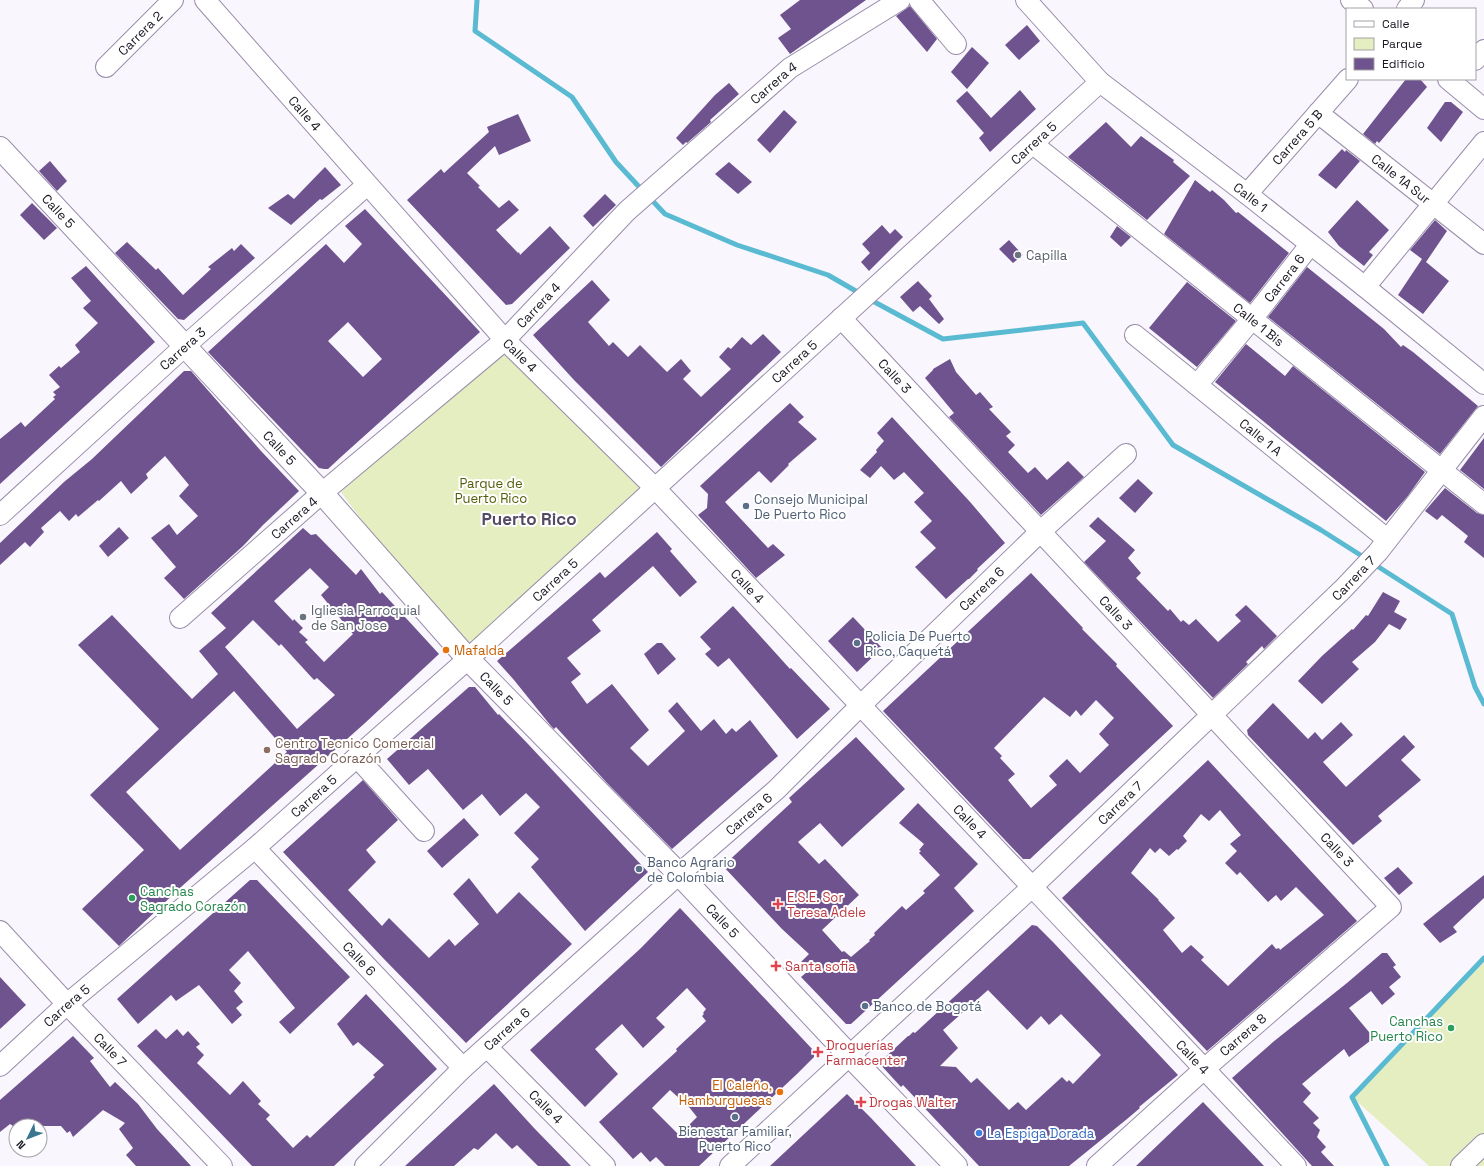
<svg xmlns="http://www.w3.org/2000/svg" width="1484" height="1166" font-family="'Space Grotesk',sans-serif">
<rect width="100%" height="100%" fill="#f9f6fd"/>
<g fill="#e5eec1">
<polygon points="505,340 648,487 469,647 392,561 341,492"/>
<polygon points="1484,958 1484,1166 1429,1166 1352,1097"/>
</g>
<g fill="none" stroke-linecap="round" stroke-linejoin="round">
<g stroke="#59bad2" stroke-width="5">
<polyline points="477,0 475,31 572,97 616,162 643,191"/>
<polyline points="648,196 665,214 737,245 828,275 861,294"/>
<polyline points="869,299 943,339 1083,323 1173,445 1321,530 1365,558"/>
<polyline points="1374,564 1452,614 1475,687 1484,704"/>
<polyline points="1387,1166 1352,1097 1484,958"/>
</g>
</g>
<g fill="#6e538e" fill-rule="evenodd">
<polygon points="800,0 866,0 790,54 778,38 791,29 780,15"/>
<polygon points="910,6 937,39 927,52 896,16"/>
<polygon points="1027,25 1040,41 1019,60 1005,45"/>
<polygon points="972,47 989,63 967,89 951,72"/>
<polygon points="1406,79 1420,79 1427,87 1379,143 1377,141 1375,144 1363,134"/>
<polygon points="729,83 739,94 710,120 711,122 687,143 686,142 683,145 676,138 715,95"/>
<polygon points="1020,90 1036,109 990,152 979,138 984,133 956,101 967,91 991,118"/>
<polygon points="1445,102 1451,102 1463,112 1441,142 1427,128"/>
<polygon points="784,110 797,122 770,153 757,140"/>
<polygon points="518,114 531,141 499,155 495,146 467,173 480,186 478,187 499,208 509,200 519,210 496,230 518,253 519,252 520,255 550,226 570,248 512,304 506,305 407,200 441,169 444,173 489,132 487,127"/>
<polygon points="1106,122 1131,147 1141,136 1174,160 1173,162 1190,176 1147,220 1068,157"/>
<polygon points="1342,149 1345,152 1346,150 1360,161 1336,189 1318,175"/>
<polygon points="50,161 67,181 57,191 39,171"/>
<polygon points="729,162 752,182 738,194 715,174"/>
<polygon points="325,167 341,185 322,200 320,199 291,225 268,208 288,194 294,199"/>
<polygon points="1195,180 1210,192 1212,190 1224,200 1236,213 1238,212 1289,253 1250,303 1164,234"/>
<polygon points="605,194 616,205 593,227 583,216"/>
<polygon points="1357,200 1389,230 1369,252 1373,255 1364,266 1339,246 1328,232"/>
<polygon points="32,203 57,228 44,240 20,215"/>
<path d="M365,209l115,123 -138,124 -14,13h-4l-5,-1 -111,-116 118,-108 18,19 18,-19 -17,-18zM348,322l34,37 -19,18 -35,-36z"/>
<polygon points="1435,220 1447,231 1426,262 1449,281 1423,314 1398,295 1422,259 1410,250"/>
<polygon points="882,225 890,234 895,229 903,237 869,271 861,262 870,253 862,244"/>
<polygon points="1117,226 1131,237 1121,247 1110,237"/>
<polygon points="1009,240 1023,255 1013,263 999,249"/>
<polygon points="127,242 156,270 158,268 183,295 211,269 208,267 232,248 234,251 241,244 255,258 184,320 178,319 115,253"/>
<polygon points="86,266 155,342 0,484 0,439 21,422 25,427 55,399 53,397 56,395 53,392 60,387 49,375 59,366 61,368 80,352 75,345 98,323 83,308 91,301 71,278"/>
<polygon points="1307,267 1384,329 1401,347 1403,345 1413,352 1478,406 1440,454 1268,317"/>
<polygon points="592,280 610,300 588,322 609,346 613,342 628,357 640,345 667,372 681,359 691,371 683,379 701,397 731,369 719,357 728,347 731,349 742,337 751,345 763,334 781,352 661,467 574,380 533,335"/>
<polygon points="918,281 932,296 929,299 944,319 939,324 920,306 913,312 900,297"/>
<polygon points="1187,282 1236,321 1197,367 1149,328"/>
<polygon points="1246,344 1285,376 1293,366 1425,472 1407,497 1386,521 1215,382"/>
<polygon points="950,359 956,372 963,380 976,395 980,392 993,407 989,409 1011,432 1006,436 1015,445 1008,452 1028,473 1035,467 1047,480 1068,461 1084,477 1041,515 949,417 954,413 925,378 933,370 933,369"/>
<polygon points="184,371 191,371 261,451 299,491 263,525 243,546 184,599 164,578 176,567 151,538 169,524 177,535 198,516 179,496 189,485 165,456 146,474 148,478 131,494 121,481 99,501 98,500 78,517 76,514 69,521 60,511 41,528 44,532 30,547 25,542 0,565 0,543 64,482 92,459"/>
<polygon points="790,403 804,417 798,422 817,439 788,464 789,465 771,483 759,471 725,502 768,548 773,544 785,555 756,578 698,515 707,508 708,494 700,486"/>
<polygon points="892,417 971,503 1005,543 977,569 978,570 969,579 968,579 946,599 915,567 936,548 920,532 932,521 914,502 924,493 904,472 894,480 881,466 870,478 860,470 877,452 876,450 884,441 877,433"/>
<polygon points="1484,438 1484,489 1460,470"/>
<polygon points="1138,479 1153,493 1135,513 1119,498"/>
<polygon points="1445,488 1477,513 1484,515 1484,558 1464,542 1468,536 1442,515 1437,520 1425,511"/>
<polygon points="1098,517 1135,550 1128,558 1141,573 1136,578 1168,611 1170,609 1181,622 1183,620 1189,625 1196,619 1218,642 1241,621 1235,615 1246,605 1277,636 1264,649 1262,646 1246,662 1248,664 1213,698 1084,562 1106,541 1089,526"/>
<polygon points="119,527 129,538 108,557 99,546"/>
<path d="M303,528l8,7 5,-1 40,41 5,-6 19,25 2,-2 57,62 -74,69 -184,164 -62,59 -37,-37 62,-59 -54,-55 69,-66 -81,-84 34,-30 80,84 26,-25 -19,-23 27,-23 -15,-15zM310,568l19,19 -8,8 32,39 -29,28 -19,-20 3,-2 -9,-8 4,-4 -9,-9 -1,2 -19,-20zM253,620l26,26 2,-2 33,36 3,-2 18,17 -38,34 -72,-82zM234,691l53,61 -107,98 -54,-58z"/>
<polygon points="657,532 672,549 670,551 697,582 680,597 653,566 592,620 601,631 567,658 581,674 571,682 587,704 612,684 649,730 630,748 648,766 685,731 668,711 677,702 701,731 714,719 726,734 732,728 736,732 750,720 778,756 672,849 607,783 556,727 554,729 551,726 514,680 497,661 600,572 605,578"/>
<path d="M1031,573l52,55 -1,1 35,35 -1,2 57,60 -128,119 -15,14h-7l-140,-148zM1044,697l26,20 6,-7 5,6 15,-16 18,18 -15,16 10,11 -29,28 -13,-14 -18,17 8,9 -26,23 -23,-28 7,-6 -15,-16 2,-2 -8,-8z"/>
<polygon points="1383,592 1400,601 1394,612 1407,619 1400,630 1389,624 1375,642 1352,662 1359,669 1322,704 1298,681 1322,656 1352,629 1353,630 1366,615 1368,616"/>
<polygon points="733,606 790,669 791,668 830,709 797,739 729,658 718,667 705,654 711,649 700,637"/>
<polygon points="853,617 882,648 857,672 828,641"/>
<polygon points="657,643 662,643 676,659 658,675 644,654"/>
<polygon points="469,687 475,687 498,715 499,714 528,744 648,872 585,931 531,867 539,859 514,833 540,807 526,793 500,816 482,794 463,810 428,769 409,785 387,759"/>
<polygon points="1273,703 1308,739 1315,732 1322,740 1341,722 1353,735 1323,762 1346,787 1404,735 1415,747 1401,760 1421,780 1378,816 1382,821 1353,845 1248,735 1247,730"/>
<polygon points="856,737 905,789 842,847 820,823 798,842 819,864 825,859 859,895 822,930 842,952 844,951 851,957 870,941 869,940 875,935 874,933 902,906 906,910 925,893 923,891 940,875 919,853 921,851 919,850 924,844 899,823 918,803 978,864 954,888 974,911 851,1024 846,1024 801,977 808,971 801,962 809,954 782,929 723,866 792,802 789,798"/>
<path d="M1208,760l149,161 -150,130 -145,-153zM1220,810l21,25 -11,9 7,7 -12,12 12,12 3,-3 28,30 8,-7 5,6 15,-14 28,28 -44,35 -1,-2 -3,1 -4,-5 -44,42 -27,-26 3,-3 -13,-12 -9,8 -19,-23 12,-12 -17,-18h1l-28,-27 19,-25 5,5 5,-5 9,8 8,-7 1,1 9,-9 -4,-5 18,-22 8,7z"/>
<polygon points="363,780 398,820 366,850 376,862 348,890 382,926 389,918 429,958 449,939 455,946 479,924 453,894 469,878 497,914 519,892 572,944 466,1043 384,959 283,852"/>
<polygon points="464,818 479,835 442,868 427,851"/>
<polygon points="1398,867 1413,883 1399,895 1384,878"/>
<polygon points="1484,875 1484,898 1453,927 1457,932 1440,943 1423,924"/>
<polygon points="250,880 257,880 350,977 290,1034 279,1022 295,1008 248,951 229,970 241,983 234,991 243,1002 236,1008 242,1015 232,1024 199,985 176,1001 171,995 138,1024 117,999"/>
<path d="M680,908l134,143v6l-17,17 -98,92h-34l-9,-9 -6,5 -9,-10 -8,7 -34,-37 78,-71 -1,-2 30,-28 -4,-5 2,-2 -1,-1 3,-4 -19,-21 -31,30 9,9 -22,21 -21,-24 -27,25 23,25 -33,33 -55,-57 111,-102zM670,1090l19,17 8,10 -18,18 -27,-27z"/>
<path d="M1032,925l5,1 15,15 126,134 -39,32 1,1 -13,11 -58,47h-90l-76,-81 -2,2 -22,-24 29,-27h1l4,-4 2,1zM988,990l39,40 14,-14 8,9 12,-11 40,41 -28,29 -4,-4 -2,2 -5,-5 -36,33 -8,-8 -9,8 -32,-32 -6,5 -15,-16 -16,-1 18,-18 -15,-18z"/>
<polygon points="1382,953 1387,953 1396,965 1393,967 1401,977 1389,987 1395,994 1382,1005 1371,991 1349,1008 1374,1038 1349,1057 1344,1049 1302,1084 1311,1093 1303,1102 1319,1118 1313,1123 1320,1130 1317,1137 1326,1147 1321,1152 1334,1166 1312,1166 1232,1078 1273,1042 1347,983"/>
<polygon points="0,977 26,1005 0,1029"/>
<polygon points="366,994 437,1069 334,1166 252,1166 137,1046 156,1029 166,1039 177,1029 183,1036 188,1031 200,1044 196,1047 204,1055 197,1063 230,1095 243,1081 261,1101 258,1104 270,1115 266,1119 293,1148 307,1135 310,1138 375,1077 373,1075 384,1065 358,1042 353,1046 337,1024"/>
<polygon points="73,1036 94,1058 90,1061 110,1087 115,1082 138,1104 157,1129 191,1166 136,1166 126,1155 133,1148 119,1129 125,1123 103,1110 73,1137 70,1131 67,1133 61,1126 13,1126 10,1124 0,1132 0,1100"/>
<polygon points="494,1084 534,1128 571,1166 538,1166 517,1145 512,1149 496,1133 478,1150 474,1148 454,1166 405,1166"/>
<polygon points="847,1094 871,1118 916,1166 770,1166"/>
<polygon points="1203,1102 1264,1166 1136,1166 1162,1141"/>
</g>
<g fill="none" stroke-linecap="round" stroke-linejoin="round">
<g stroke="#998daa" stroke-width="22">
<g id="minor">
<path id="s1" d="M205,0l300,340 150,148 641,678"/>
<polyline points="919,0 956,44"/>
<path id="s2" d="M1026,0l74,82 147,112 118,93 119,97"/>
<polyline points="1351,0 1363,9"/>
<polyline points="1407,9 1414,0"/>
<polyline points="1475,60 1484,50"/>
<path id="s3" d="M106,67l67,-67"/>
<polyline points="1448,79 1484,109"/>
<path id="s4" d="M1318,113l166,131"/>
<path id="s5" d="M1033,144l451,360"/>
<path id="s6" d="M1247,194l101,-115"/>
<polyline points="1365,287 1484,142"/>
<path id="s7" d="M841,318l550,589 -188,163 -106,96"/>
<path id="s8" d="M1135,335l252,204"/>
<path id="s9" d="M1197,385l55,-66 58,-74"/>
<path id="s10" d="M0,515l186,-170 181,-160"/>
<path id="s11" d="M180,618l142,-125 183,-153 122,-129 163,-143 110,-68"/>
<polyline points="357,757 424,831"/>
<path id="s12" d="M255,848l208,220"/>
<path id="s13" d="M0,931l67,73 155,162"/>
<path id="s14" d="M487,1047l118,119"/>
<path id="s15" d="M0,1066l67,-62 188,-156 102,-91 111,-98 632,-577"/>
<path id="s16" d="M365,1166l98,-98 216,-194 97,-84 84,-84 181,-175 85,-77"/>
<path id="s17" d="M730,1166l302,-279 311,-298 35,-37 106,-136"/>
<polyline points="1461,1166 1484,1144"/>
</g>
</g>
<g stroke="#998daa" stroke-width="24">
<g id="tertiary">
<path id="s18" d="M0,148l322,345 146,166 211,215 170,181 107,111"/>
</g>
</g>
<use href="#minor" stroke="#fff" stroke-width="20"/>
<use href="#tertiary" stroke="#fff" stroke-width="22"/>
</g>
<g fill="#6b7280" stroke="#fff" stroke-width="1.5">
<circle cx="1018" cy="255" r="4"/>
<circle cx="303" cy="617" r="4"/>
</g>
<g fill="#5c6f8a" stroke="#fff" stroke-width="1.5">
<circle cx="746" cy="506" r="4"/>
<circle cx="857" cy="643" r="4"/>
<circle cx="639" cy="869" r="4"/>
<circle cx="865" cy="1006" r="4"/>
<circle cx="735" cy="1117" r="4"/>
</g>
<g fill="#e8710a" stroke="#fff" stroke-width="1.5">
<circle cx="446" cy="650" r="4"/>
<circle cx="780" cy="1092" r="4"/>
</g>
<circle fill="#8d6e63" stroke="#fff" stroke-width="1.5" cx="267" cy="750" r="4"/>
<g fill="#2e9e5b" stroke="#fff" stroke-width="1.5">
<circle cx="132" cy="898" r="4"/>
<circle cx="1451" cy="1028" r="4"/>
</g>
<g fill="#e0444e" stroke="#fff" stroke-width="1.5">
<path d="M776 898h4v4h4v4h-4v4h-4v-4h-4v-4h4z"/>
<path d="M774 960h4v4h4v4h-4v4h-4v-4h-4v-4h4z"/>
<path d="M816 1046h4v4h4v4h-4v4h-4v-4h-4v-4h4z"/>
<path d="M859 1096h4v4h4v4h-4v4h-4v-4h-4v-4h4z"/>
</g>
<circle fill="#3f7fe0" stroke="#fff" stroke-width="1.5" cx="979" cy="1133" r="4"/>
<g text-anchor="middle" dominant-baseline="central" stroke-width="4" stroke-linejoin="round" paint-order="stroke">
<g font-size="13" fill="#191520" stroke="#fff">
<text stroke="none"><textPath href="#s3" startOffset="48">Carrera 2</textPath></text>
<text stroke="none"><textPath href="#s11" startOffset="800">Carrera 4</textPath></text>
<text stroke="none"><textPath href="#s1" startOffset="151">Calle 4</textPath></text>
<text stroke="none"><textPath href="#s6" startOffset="76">Carrera 5 B</textPath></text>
<text stroke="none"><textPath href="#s15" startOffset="1386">Carrera 5</textPath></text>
<text stroke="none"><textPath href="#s4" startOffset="106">Calle 1A Sur</textPath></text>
<text stroke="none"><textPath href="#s2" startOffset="300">Calle 1</textPath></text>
<text stroke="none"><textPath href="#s18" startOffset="86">Calle 5</textPath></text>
<text stroke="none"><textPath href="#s9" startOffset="138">Carrera 6</textPath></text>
<text stroke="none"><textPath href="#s11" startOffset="476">Carrera 4</textPath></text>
<text stroke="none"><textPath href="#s5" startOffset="289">Calle 1 Bis</textPath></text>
<text stroke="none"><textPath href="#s10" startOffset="247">Carrera 3</textPath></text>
<text stroke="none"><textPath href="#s1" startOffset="475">Calle 4</textPath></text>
<text stroke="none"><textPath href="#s15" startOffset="1062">Carrera 5</textPath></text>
<text stroke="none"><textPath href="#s7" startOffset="79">Calle 3</textPath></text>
<text stroke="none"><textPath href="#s8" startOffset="162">Calle 1 A</textPath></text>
<text stroke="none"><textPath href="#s18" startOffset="410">Calle 5</textPath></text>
<text stroke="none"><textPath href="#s11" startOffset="152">Carrera 4</textPath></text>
<text stroke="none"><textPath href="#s17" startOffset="857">Carrera 7</textPath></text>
<text stroke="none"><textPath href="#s15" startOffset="738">Carrera 5</textPath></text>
<text stroke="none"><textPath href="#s1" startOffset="799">Calle 4</textPath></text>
<text stroke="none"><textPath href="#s16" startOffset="845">Carrera 6</textPath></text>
<text stroke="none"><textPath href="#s7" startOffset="403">Calle 3</textPath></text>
<text stroke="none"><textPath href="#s18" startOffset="734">Calle 5</textPath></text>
<text stroke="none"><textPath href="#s15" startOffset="414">Carrera 5</textPath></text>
<text stroke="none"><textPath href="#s17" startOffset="533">Carrera 7</textPath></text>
<text stroke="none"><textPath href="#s16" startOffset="521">Carrera 6</textPath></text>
<text stroke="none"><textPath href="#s1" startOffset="1123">Calle 4</textPath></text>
<text stroke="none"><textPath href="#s7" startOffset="727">Calle 3</textPath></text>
<text stroke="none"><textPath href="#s18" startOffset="1058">Calle 5</textPath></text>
<text stroke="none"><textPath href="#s12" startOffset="152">Calle 6</textPath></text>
<text stroke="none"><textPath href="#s15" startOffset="90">Carrera 5</textPath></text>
<text stroke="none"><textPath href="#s16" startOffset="197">Carrera 6</textPath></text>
<text transform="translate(1243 1035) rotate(-41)">Carrera 8</text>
<text stroke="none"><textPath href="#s13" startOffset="162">Calle 7</textPath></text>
<text stroke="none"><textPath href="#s1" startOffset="1447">Calle 4</textPath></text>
<text stroke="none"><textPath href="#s14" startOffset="84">Calle 4</textPath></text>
</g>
<g font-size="13" fill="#5b616d" stroke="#fff" text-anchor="start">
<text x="1026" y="255">Capilla</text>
<text x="311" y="610">Igliesia Parroquial<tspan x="311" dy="15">de San Jose</tspan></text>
</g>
<g font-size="13" fill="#545e09" stroke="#fff">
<text x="491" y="483">Parque de<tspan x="491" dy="15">Puerto Rico</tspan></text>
</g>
<g font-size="13" fill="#4e5e75" stroke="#fff" text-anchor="start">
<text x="754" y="499">Consejo Municipal<tspan x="754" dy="15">De Puerto Rico</tspan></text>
<text x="865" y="636">Policia De Puerto<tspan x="865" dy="15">Rico, Caquetá</tspan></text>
<text x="647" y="862">Banco Agrario<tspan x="647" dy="15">de Colombia</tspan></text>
<text x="873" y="1006">Banco de Bogotá</text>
<text x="735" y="1131" text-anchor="middle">Bienestar Familiar,<tspan x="735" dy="15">Puerto Rico</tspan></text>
</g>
<g font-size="13" fill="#c56008" stroke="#fff" text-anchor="start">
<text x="454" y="650">Mafalda</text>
<text x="772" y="1085" text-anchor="end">El Caleño,<tspan x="772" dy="15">Hamburguesas</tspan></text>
</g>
<g font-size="13" fill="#785e54" stroke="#fff" text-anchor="start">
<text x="275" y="743">Centro Tecnico Comercial<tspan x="275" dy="15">Sagrado Corazón</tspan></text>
</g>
<g font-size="13" fill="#27864d" stroke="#fff" text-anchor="start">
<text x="140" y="891">Canchas<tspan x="140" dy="15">Sagrado Corazón</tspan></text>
<text x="1443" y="1021" text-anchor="end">Canchas<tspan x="1443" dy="15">Puerto Rico</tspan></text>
</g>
<g font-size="13" fill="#be3a42" stroke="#fff" text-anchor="start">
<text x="787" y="897">E.S.E. Sor<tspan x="787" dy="15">Teresa Adele</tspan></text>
<text x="785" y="966">Santa sofia</text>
<text x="826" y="1045">Droguerías<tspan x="826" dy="15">Farmacenter</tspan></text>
<text x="869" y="1102">Drogas Walter</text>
</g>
<g font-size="13" fill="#366cbe" stroke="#fff" text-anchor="start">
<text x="987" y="1133">La Espiga Dorada</text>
</g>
<g font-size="17" font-weight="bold" fill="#554a64" stroke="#fff">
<text x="529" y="519">Puerto Rico</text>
</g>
</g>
<rect x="1346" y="8" width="130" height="72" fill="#ffffff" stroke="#a3a1a6"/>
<rect x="1354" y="21" width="20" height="6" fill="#ffffff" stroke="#a3a1a6"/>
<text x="1382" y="28" font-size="12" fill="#191520">Calle</text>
<rect x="1354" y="38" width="20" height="12" fill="#e5eec1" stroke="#a3a1a6"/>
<text x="1382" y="48" font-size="12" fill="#191520">Parque</text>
<rect x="1354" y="58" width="20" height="12" fill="#6e538e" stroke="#a3a1a6"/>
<text x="1382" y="68" font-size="12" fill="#191520">Edificio</text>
<g transform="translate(28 1138) rotate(227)"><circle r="19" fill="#ffffff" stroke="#a3a1a6"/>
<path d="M0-3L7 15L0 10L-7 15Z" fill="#3a768e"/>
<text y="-6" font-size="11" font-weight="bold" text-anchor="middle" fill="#191520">N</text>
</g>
</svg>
